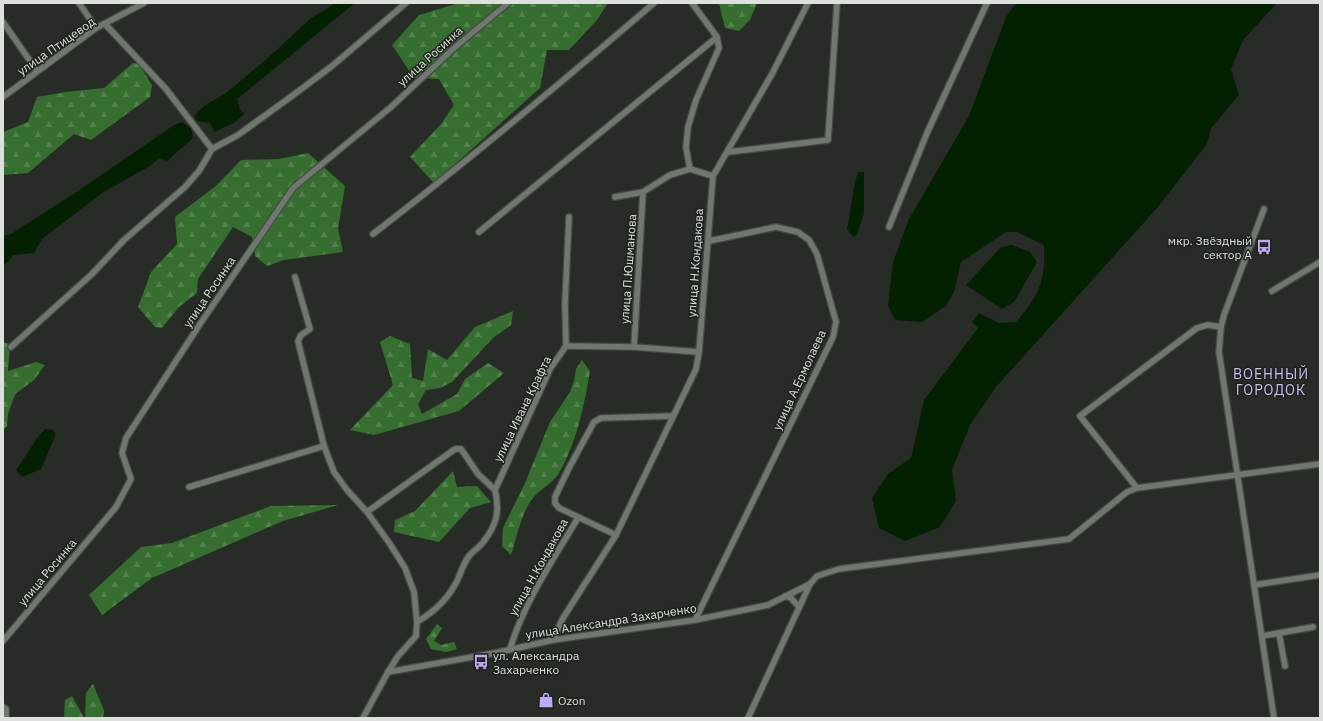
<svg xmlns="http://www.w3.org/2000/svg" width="1323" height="721" font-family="'IBM Plex Sans',sans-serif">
<defs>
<pattern id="forest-firs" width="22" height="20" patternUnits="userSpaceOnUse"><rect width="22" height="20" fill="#366e2f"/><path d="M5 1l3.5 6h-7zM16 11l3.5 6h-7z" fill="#53824d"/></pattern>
</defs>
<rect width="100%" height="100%" fill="#272d26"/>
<g fill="url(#forest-firs)">
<polygon points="459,3 608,3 597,20 569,50 547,50 540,88 434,183 410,157 441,124 454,105 439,79 414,78 392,45 419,15"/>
<polygon points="719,3 757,3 750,20 739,31 725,28"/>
<polygon points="133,63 139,64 152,85 150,97 91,140 74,134 28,173 3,175 3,132 28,122 37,97 66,92 104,88"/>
<polygon points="308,153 345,186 338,229 343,252 284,260 267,266 255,256 252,237 233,227 198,279 197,293 179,307 162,328 155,327 138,307 151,272 177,244 175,217 217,185 241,160 279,159"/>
<polygon points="513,311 511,325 493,338 452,382 440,388 426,390 418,404 422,414 457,394 465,379 488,363 504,373 459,411 374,435 350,430 393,385 380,342 390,336 410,344 412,378 423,381 428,349 447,360 475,327"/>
<polygon points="3,342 10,344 8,371 36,362 45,365 34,380 15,394 8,414 7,426 3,431"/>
<path d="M582,360l8,11c-6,35 -13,71 -31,102 -6,10 -19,16 -26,25 -12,15 -16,39 -22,57l-9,-9 1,-18 22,-45 25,-61 20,-30 4,-11 2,-12z"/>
<polygon points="453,471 457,487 477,486 491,502 470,508 439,542 394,532 395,520 415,511"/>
<polygon points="338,505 283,521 152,578 102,615 89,595 141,547 172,543 271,506"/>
<polygon points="437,624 442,628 434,641 441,645 454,642 457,649 446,652 431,649 426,639"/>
<polygon points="93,684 104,710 103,718 85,718 86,693"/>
<polygon points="72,696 84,718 64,718 65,700"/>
</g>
<g fill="#032001">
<polygon points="334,3 355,3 237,99 240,109 244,114 234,123 214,132 210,123 197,121 194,116 204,106 226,93 269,57 311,18 330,7"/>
<path d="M1016,3h261l-34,37 -12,29 8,26 -28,33 -4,16 -49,63 -162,180 -26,38 -18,45 4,31 -16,26 -35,14 -26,-13 -7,-30 16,-24 23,-16 13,-58 54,-72 -6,-6 7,-9 20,10 17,-1c23,-26 30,-42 28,-77l-27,-13h-11l-45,30 -7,30 -8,14 -24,16 -27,-2 -7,-14 5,-44 16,-43 60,-103 37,-99z"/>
<polygon points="182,122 191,128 193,138 167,161 159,158 150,166 102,193 42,239 34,253 13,255 8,262 3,265 3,236 11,234 78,191 174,125"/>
<path d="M858,172h6v41l-7,22 -4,2 -6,-8c4,-19 5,-38 11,-57z"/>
<polygon points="1012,245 1030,252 1037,262 1014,302 1002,309 966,285 1001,247"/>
<polygon points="45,429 53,430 56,434 41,469 22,477 16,470 38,437"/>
</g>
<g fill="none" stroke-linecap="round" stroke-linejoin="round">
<g stroke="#454a44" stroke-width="8">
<g id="street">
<polyline points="79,3 96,28"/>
<polyline points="692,3 717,37 719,48 696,100 688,127 686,148 690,169 713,176"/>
<polyline points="3,22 37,71"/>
<polyline points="105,24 166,89 212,149"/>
<polyline points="3,97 96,28 144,3"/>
<polyline points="728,152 828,140 837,3"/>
<polyline points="615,197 643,192 670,175 690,169"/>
<polyline points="1264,209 1224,315 1221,327 1219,352 1274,718"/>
<polyline points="889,227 927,133 987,3"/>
<polyline points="479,232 717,37"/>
<path d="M373,234c96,-74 189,-152 281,-231"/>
<polyline points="295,277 310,329 301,335 298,341 324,446 334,472 347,490 367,512 390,544 405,568 414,592 417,622 416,636 398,656 388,672 363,718"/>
<polyline points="1272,291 1320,262"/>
<polyline points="566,346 634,347 699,352"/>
<polyline points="11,347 92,274 124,240 185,187 199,171 212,149 238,135 292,96 332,66 406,3"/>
<polyline points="634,347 643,192"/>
<polyline points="189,487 324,446"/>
<polyline points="1137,488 1080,416 1197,328 1208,325 1221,327"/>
<polyline points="367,512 455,449 461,449 478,474 495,490"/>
<polyline points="616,535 559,508 555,503 555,497 569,468 594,422 601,418 673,416"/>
<polyline points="1254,585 1320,575"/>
<polyline points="785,596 791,598 799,607"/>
<polyline points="695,620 833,337 836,322 817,254 809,240 798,232 776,227 709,241"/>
<path d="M417,622c17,-10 31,-23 40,-41 4,-8 6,-17 12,-25 4,-5 11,-9 15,-15 13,-17 16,-30 11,-51l55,-121 16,-23 -1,-43 4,-86"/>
<polyline points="1279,633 1285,666"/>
<polyline points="1262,636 1313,627"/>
<polyline points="553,640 563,618 616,535 696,369 699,352 713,176 772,74 808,3"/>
<polyline points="3,641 116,507 131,479 122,453 126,438 200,324 293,188 391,107 453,49 508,3"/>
<path d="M510,649c14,-47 43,-89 68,-131"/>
<polyline points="388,672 495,653 553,640 695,620 768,605 810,584"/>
<polyline points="3,707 6,709 6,718"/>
<polyline points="748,718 810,584 817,576 839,569 1069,539 1127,492 1137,488 1320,464"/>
</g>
</g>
<use href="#street" stroke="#70776f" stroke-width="5.5"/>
</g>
<defs>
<g id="bus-bare" transform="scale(1.2)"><path d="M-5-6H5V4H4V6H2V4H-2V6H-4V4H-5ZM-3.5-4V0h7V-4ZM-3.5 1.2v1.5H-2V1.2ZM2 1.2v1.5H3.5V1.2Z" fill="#bcaaf6" stroke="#1d231c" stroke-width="2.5" paint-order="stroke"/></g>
<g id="shop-bare" transform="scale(1.2)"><path d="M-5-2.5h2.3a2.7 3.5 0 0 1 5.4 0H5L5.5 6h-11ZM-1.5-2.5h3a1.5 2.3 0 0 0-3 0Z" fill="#bcaaf6" stroke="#1d231c" stroke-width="2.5" paint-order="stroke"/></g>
</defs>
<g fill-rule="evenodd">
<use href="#bus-bare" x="1264" y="247"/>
<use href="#bus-bare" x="481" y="662"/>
<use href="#shop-bare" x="546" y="700"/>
</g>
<g text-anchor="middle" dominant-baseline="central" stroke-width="3" stroke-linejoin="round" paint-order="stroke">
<g font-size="12" fill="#dde1dc" stroke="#1d231c">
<text transform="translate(56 46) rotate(-35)">улица Птицевод</text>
<text transform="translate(430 56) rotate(-42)">улица Росинка</text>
<text transform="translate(695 263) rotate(-86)">улица Н.Кондакова</text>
<text transform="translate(628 269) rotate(-86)">улица П.Юшманова</text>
<text transform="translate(209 292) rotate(-56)">улица Росинка</text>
<text transform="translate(799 380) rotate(-65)">улица А.Ермолаева</text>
<text transform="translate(522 409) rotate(-64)">улица Ивана Крафта</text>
<text transform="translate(538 567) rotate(-61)">улица Н.Кондакова</text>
<text transform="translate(47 572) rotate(-50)">улица Росинка</text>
<text transform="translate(611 621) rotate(-9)">улица Александра Захарченко</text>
</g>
<g font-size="12" fill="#dde1dc" stroke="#1d231c" text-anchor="start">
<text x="1252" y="240" text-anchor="end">мкр. Звёздный<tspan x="1252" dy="14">сектор А</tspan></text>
<text x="493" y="655">ул. Александра<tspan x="493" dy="14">Захарченко</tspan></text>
<text x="558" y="700">Ozon</text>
</g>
<g font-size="14" letter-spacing="1" fill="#cabef7" stroke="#1d231c">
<text x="1271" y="374">ВОЕННЫЙ<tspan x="1271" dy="16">ГОРОДОК</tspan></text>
</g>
</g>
<rect width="1323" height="721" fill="none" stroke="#dde1dc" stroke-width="8"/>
</svg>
